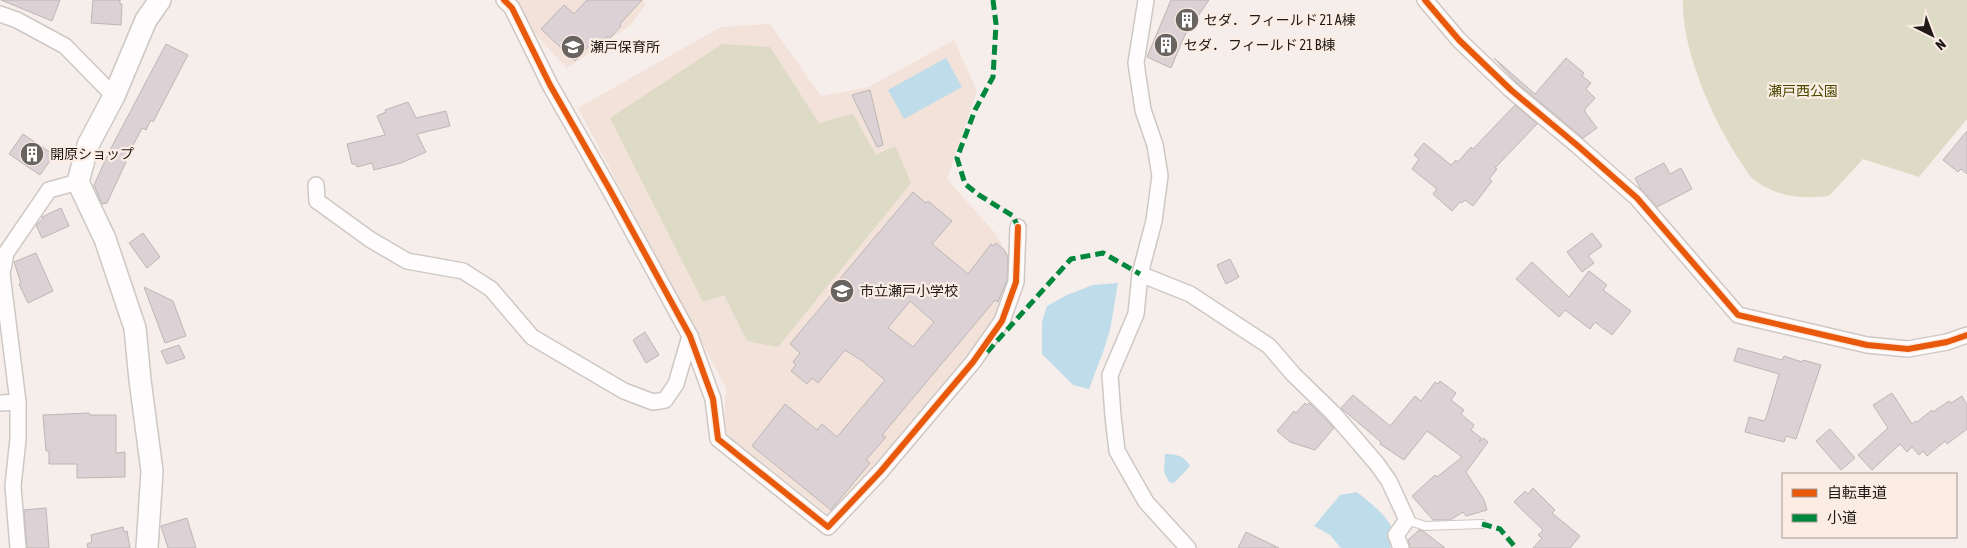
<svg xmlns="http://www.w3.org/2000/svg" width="1967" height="548" font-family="'Asap Condensed','Noto Sans JP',sans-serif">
<rect width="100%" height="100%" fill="#f6eeea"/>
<g fill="#f2e2d9">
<polygon points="503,0 643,0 645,5 631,25 567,68"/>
<polygon points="770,24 821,96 869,87 954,40 977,91 947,179 994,232 1016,267 1000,315 836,513 829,515 723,432 726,388 578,108 721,27"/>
</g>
<g fill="#dddac6">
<path d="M1683,0h284v119l-48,58 -56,-18 -34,37c-28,3 -53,1 -76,-17 -5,-4 -9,-13 -13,-18 -27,-41 -59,-112 -57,-161z"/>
<polygon points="722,44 770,47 819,123 853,114 876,155 895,146 911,183 778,347 747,341 724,295 703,302 610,118"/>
</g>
<g fill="#bedce9">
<polygon points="946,58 962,87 904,119 888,90"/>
<polygon points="1118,283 1110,330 1103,352 1089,389 1073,385 1042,354 1042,322 1047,306 1067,295 1093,285"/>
<path d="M1165,454c12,0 19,2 25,12l-16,17 -5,-1 -5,-10z"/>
<path d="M1357,492c14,12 48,35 33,56h-49l-11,-13 -16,-9 26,-31z"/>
</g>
<g fill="#dcd1d4" stroke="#bcb6b6" fill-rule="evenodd">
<polygon points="1,0 60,0 52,21"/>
<polygon points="93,0 120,0 120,4 122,4 121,25 91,23"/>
<polygon points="587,0 642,0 620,24 621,26 610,38 608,36 600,46 594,40 575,61 541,29 564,5 574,14"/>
<polygon points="1171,0 1209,0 1185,35 1171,68 1147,57"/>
<polygon points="166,44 188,55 153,122 151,120 146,130 142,128 125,161 126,162 107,203 102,204 94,185 110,150"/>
<polygon points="1494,58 1535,94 1566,58 1584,73 1582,76 1591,83 1586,89 1595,98 1585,109 1585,112 1597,128 1583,138 1517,83"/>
<polygon points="870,90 883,145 877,147 852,95"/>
<polygon points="408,102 416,118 446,111 450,126 417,134 426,152 401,163 374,170 372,163 357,167 356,164 352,164 347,144 385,135 377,116 386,112 385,110"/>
<polygon points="1515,105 1537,124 1495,168 1497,169 1489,179 1492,181 1473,206 1465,200 1462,203 1460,202 1452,211 1433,194 1437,189 1412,169 1419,159 1414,155 1424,143 1451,165 1456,160 1458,162 1471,147 1473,149"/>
<polygon points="1967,131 1967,174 1961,169 1958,172 1943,160"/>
<polygon points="23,134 54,155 40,175 9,154"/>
<polygon points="1664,163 1670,174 1681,168 1692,189 1657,207 1640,188 1635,178"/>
<path d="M913,192l13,11 2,-2 24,20 -20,23 36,30 23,-30 3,2 2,-3 8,7 4,7 -1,23 -9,22 -3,-2 -113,135 4,2 -20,23 4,3 -39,47 -79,-64 33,-42 32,26 5,-6 15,13 48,-57 -24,-20 -16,-10 -27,33 -6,-5 -5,6 -16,-13 5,-6 -3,-3 7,-9 -10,-9 51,-61 -3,-2zM910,301l24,21 -21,25 -25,-19z"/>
<polygon points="61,208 69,226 42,238 36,225 43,219 42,217"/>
<polygon points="143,233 160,257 147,268 129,243"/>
<polygon points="1592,233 1602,246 1588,256 1594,263 1582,272 1567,252"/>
<polygon points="36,253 53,291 28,303 19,284 21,283 14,262"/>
<polygon points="1230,259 1239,277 1226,284 1217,265"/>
<polygon points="1532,262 1569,297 1589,271 1607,285 1603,290 1631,311 1612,335 1595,322 1590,329 1565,310 1559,317 1516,279"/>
<polygon points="144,287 173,301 186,336 165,343"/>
<polygon points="645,332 659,355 646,363 633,340"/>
<polygon points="179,345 185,358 167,364 161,351"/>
<polygon points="1738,348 1782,360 1784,356 1802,362 1803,360 1821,365 1796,439 1786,436 1784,442 1745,432 1749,417 1764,421 1766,418 1779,374 1734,361"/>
<polygon points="1440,381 1456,393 1451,400 1464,410 1461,414 1474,425 1471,430 1481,438 1479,442 1484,438 1488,442 1466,472 1484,500 1487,510 1466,516 1463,512 1450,520 1433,520 1412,496 1435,475 1437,477 1462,457 1427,431 1404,460 1380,444 1381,442 1341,408 1353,395 1390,426 1415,396 1421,401 1435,382 1438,384"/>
<polygon points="1892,393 1912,424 1916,421 1917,422 1932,410 1933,412 1949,401 1951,403 1962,396 1967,405 1967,429 1947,444 1945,441 1927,456 1923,451 1919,455 1912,447 1907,452 1900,444 1872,470 1858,455 1888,428 1873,405"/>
<polygon points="1305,403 1307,405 1309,403 1334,428 1315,450 1290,442 1277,431 1294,411 1296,413"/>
<polygon points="89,413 90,415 116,415 116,453 125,452 125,477 77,478 77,464 49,464 49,451 46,451 43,415"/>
<polygon points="1830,429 1855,458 1841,470 1816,441"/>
<polygon points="1533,488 1555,510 1552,513 1580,536 1570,548 1533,548 1542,538 1538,535 1543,530 1514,502 1525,491 1528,494"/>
<polygon points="46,508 49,548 27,548 24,510"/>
<polygon points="187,518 196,548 168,548 161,526"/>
<polygon points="123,527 124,532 127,531 130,548 88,548 87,544 92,542 91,535"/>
<polygon points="1419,530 1423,531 1445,548 1410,548 1408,540"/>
<polygon points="1246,532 1279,548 1238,548"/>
</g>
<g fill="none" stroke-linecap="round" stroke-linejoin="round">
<g stroke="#cec8c4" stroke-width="10">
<polyline id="lane" points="1407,520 1425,526 1482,524"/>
</g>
<g stroke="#cec8c4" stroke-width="18">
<g id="street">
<polyline points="504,0 512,8 550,85 610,190 690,336 713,399 718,439 828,527 881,471 973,362 1002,321 1016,282 1018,227"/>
<polyline points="1146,0 1136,63 1143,110 1155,145 1160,176 1154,221 1140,274 1136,314 1110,375 1113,416 1117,451 1146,502 1188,548"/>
<polyline points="1425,0 1459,40 1511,90 1578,146 1637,198 1738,315 1867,345 1908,349 1947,342 1967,335"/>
<polyline points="0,14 17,20 65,46 114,96"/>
<polyline points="316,185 317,201 371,240 407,261 463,271 491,289 532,337 624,391 653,402 665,400 676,384 690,336"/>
<polyline points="1140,274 1190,294 1269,346 1293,374 1333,413 1377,464 1389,481 1407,520 1396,535 1401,548"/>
<polyline points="0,403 18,402"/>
<polyline points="18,548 13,486 18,439 18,402 2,274 6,253 49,190 78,182"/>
</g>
</g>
<g stroke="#cec8c4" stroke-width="24">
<polyline id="secondary" points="147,548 152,471 140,380 135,328 105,239 78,182 88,145 114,96 146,20 160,0"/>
</g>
<use href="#lane" stroke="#fefcfc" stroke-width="8"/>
<use href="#street" stroke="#fefcfc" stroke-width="15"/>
<use href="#secondary" stroke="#fefcfc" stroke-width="21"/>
<g stroke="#00873e" stroke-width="5" stroke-dasharray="10 5" stroke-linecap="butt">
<polyline points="993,0 996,24 993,77 975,110 957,158 965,184 979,195 1013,216 1018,227"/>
<polyline points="987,352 1071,259 1103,253 1140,274"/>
<polyline points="1482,524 1500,529 1516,548"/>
</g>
<g stroke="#fcede4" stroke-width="9">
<g id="cycleway">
<polyline points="504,0 512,8 550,85 610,190 690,336 713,399 718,439 828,527 881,471 973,362 1002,321 1016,282 1018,227"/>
<polyline points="1425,0 1459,40 1511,90 1578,146 1637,198 1738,315 1867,345 1908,349 1947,342 1967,335"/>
</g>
</g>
<use href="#cycleway" stroke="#e8590c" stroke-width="6"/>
</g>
<defs>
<g id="building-disc" transform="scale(1.25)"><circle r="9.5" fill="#6a6461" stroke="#fcede4"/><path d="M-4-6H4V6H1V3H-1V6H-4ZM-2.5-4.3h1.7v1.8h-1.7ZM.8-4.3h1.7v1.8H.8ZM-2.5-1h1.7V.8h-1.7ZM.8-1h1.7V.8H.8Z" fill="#fff"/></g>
<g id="school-disc" transform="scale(1.25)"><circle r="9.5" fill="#6a6461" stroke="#fcede4"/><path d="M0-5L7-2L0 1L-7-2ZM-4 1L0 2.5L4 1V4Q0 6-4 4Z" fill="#fff"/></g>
</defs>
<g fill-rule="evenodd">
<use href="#building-disc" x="1187" y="20"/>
<use href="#building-disc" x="1166" y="45"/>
<use href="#school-disc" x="573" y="47"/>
<use href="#building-disc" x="32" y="154"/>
<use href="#school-disc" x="842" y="291"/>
</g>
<g text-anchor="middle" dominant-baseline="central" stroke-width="4.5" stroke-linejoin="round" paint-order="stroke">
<g font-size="14" fill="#1f1a17" stroke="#fcede4" text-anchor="start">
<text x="1204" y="20">セダ． フィールド 21 A棟</text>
<text x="1184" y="45">セダ． フィールド 21 B棟</text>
<text x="590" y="47">瀬戸保育所</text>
<text x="50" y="154">開原ショップ</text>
<text x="860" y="291">市立瀬戸小学校</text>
</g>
<g font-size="14" fill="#484900" stroke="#fcede4">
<text x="1803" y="91">瀬戸西公園</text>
</g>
</g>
<rect x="1782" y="473" width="175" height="65" fill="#fcede4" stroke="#a49992"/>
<rect x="1792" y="489" width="25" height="8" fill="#e8590c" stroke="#a49992"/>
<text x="1827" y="498" font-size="15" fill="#1f1a17">自転車道</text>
<rect x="1792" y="514" width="25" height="8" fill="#00873e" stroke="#a49992"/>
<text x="1827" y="523" font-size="15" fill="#1f1a17">小道</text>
<g transform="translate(1932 35) rotate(138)" stroke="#fcede4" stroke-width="4" paint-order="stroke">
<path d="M0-4L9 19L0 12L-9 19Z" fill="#1f1a17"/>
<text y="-8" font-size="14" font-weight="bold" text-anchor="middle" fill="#1f1a17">N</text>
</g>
</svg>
